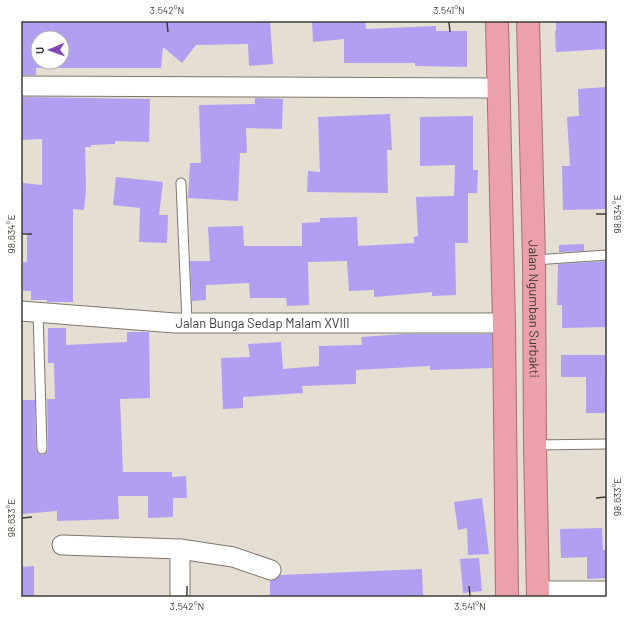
<svg xmlns="http://www.w3.org/2000/svg" width="628" height="618" font-family="Barlow,sans-serif">
<rect width="100%" height="100%" fill="#e4ded3"/>
<g fill="#b19ff1" fill-rule="evenodd">
<path d="M21,21h249l3,43 -24,2 -1,-22 -52,1 -14,18 -19,-16 -2,21h-125v7h-15zM38,38h24v24h-24z"/>
<polygon points="312,21 365,21 366,29 436,26 436,31 467,31 467,67 415,66 415,63 344,63 344,39 313,42"/>
<polygon points="556,21 607,21 607,49 556,52 555,31 556,31"/>
<polygon points="607,87 607,209 563,210 562,166 570,166 567,117 579,116 578,89"/>
<polygon points="21,97 150,99 149,142 115,141 115,144 91,145 91,147 85,147 86,190 84,210 73,209 73,302 47,302 47,300 31,300 31,291 23,291 23,262 27,262 27,233 21,234 21,205 23,183 42,185 42,139 21,140"/>
<polygon points="255,98 283,99 282,129 246,128 247,153 240,153 238,201 188,198 190,163 201,163 199,105 255,104"/>
<polygon points="390,114 392,150 387,150 388,193 307,192 308,171 320,172 318,117"/>
<polygon points="473,116 473,170 478,170 477,193 468,193 468,243 455,243 456,295 432,296 432,292 374,297 374,290 349,291 347,261 308,262 309,305 287,306 286,298 250,298 249,283 206,285 206,300 192,301 190,261 210,261 208,227 243,226 244,246 302,246 302,223 320,222 320,218 357,217 358,246 414,243 414,237 418,236 416,197 454,196 455,165 420,166 420,117"/>
<polygon points="116,177 163,182 159,215 168,215 167,243 139,242 140,208 113,205"/>
<polygon points="584,244 584,251 559,252 559,245"/>
<polygon points="607,261 607,327 562,328 562,305 557,305 558,264"/>
<polygon points="48,328 66,328 66,345 127,342 127,332 149,332 150,398 120,399 123,472 172,472 172,477 186,476 187,498 173,498 173,517 148,518 148,496 118,496 119,519 57,521 57,511 21,514 21,400 35,400 36,449 39,454 43,455 47,452 48,449 47,399 55,399 54,363 48,363"/>
<polygon points="406,334 492,334 492,368 430,370 430,366 356,370 356,384 302,386 303,393 243,397 243,408 223,409 221,358 250,357 248,344 281,342 283,369 319,366 319,346 362,345 361,337"/>
<polygon points="561,355 605,355 607,413 586,413 586,377 561,377"/>
<polygon points="482,498 489,554 468,555 467,528 458,530 454,502"/>
<polygon points="602,528 603,550 607,550 607,578 587,579 587,557 561,558 560,529"/>
<polygon points="479,558 482,591 463,593 460,559"/>
<polygon points="34,566 34,597 21,597 21,567"/>
<polygon points="422,569 423,597 270,597 270,581 278,578 280,575"/>
</g>
<g fill="none" stroke-linecap="round" stroke-linejoin="round">
<g stroke="#7d776e" stroke-width="11">
<g id="service">
<polyline points="181,183 187,322"/>
<polyline points="534,260 607,255"/>
<polyline points="38,312 42,449"/>
<polyline points="535,445 607,444"/>
</g>
</g>
<g stroke="#7d776e" stroke-width="21">
<g id="minor">
<polyline points="21,86 499,88"/>
<path id="s1" d="M21,311l154,12h329"/>
<polyline points="62,545 180,549 180,597"/>
<polyline points="180,549 233,557 271,570"/>
<polyline points="538,591 607,591"/>
</g>
</g>
<g stroke="#ab6d73" stroke-width="24">
<g id="trunk">
<polyline points="497,21 504,323 507,597"/>
<path id="s2" d="M528,21l6,239 1,185 3,152"/>
</g>
</g>
<use href="#service" stroke="#fff" stroke-width="9"/>
<use href="#minor" stroke="#fff" stroke-width="19"/>
<use href="#trunk" stroke="#eba0aa" stroke-width="22"/>
</g>
<path fill="none" stroke="#3e3c37" stroke-width="1.5" d="M167,22l1,10M449,22l1,10M596,214h10M22,234h10M596,498l10,-1M22,518l10,-1M187,586v10M469,586l1,10"/>
<g text-anchor="middle" dominant-baseline="central" stroke-width="4" stroke-linejoin="round" paint-order="stroke">
<g font-size="13" fill="#3e3c37" stroke="#fff">
<text stroke="none"><textPath href="#s2" startOffset="288">Jalan Ngumban Surbakti</textPath></text>
<text stroke="none"><textPath href="#s1" startOffset="242">Jalan Bunga Sedap Malam XVIII</textPath></text>
</g>
</g>
<rect width="628" height="618" fill="none" stroke="#ffffff" stroke-width="44"/>
<g transform="translate(50 50) rotate(268)"><circle r="19" fill="#ffffff" stroke="#b2b1af"/>
<path d="M0-3L7 15L0 10L-7 15Z" fill="#8244b9"/>
<text y="-6" font-size="11" font-weight="bold" text-anchor="middle" fill="#3e3c37">U</text>
</g>
<rect x="22" y="22" width="584" height="574" fill="none" stroke="#3e3c37" stroke-width="1.5"/>
<g font-size="10" text-anchor="middle" fill="#3e3c37">
<text x="167" y="14">3.542°N</text>
<text x="449" y="14">3.541°N</text>
<text transform="translate(617 214) rotate(-90)" y="4">98.634°E</text>
<text transform="translate(11 234) rotate(-90)" y="4">98.634°E</text>
<text transform="translate(617 497) rotate(-90)" y="4">98.633°E</text>
<text transform="translate(11 518) rotate(-90)" y="4">98.633°E</text>
<text x="187" y="610">3.542°N</text>
<text x="470" y="610">3.541°N</text>
</g>
</svg>
